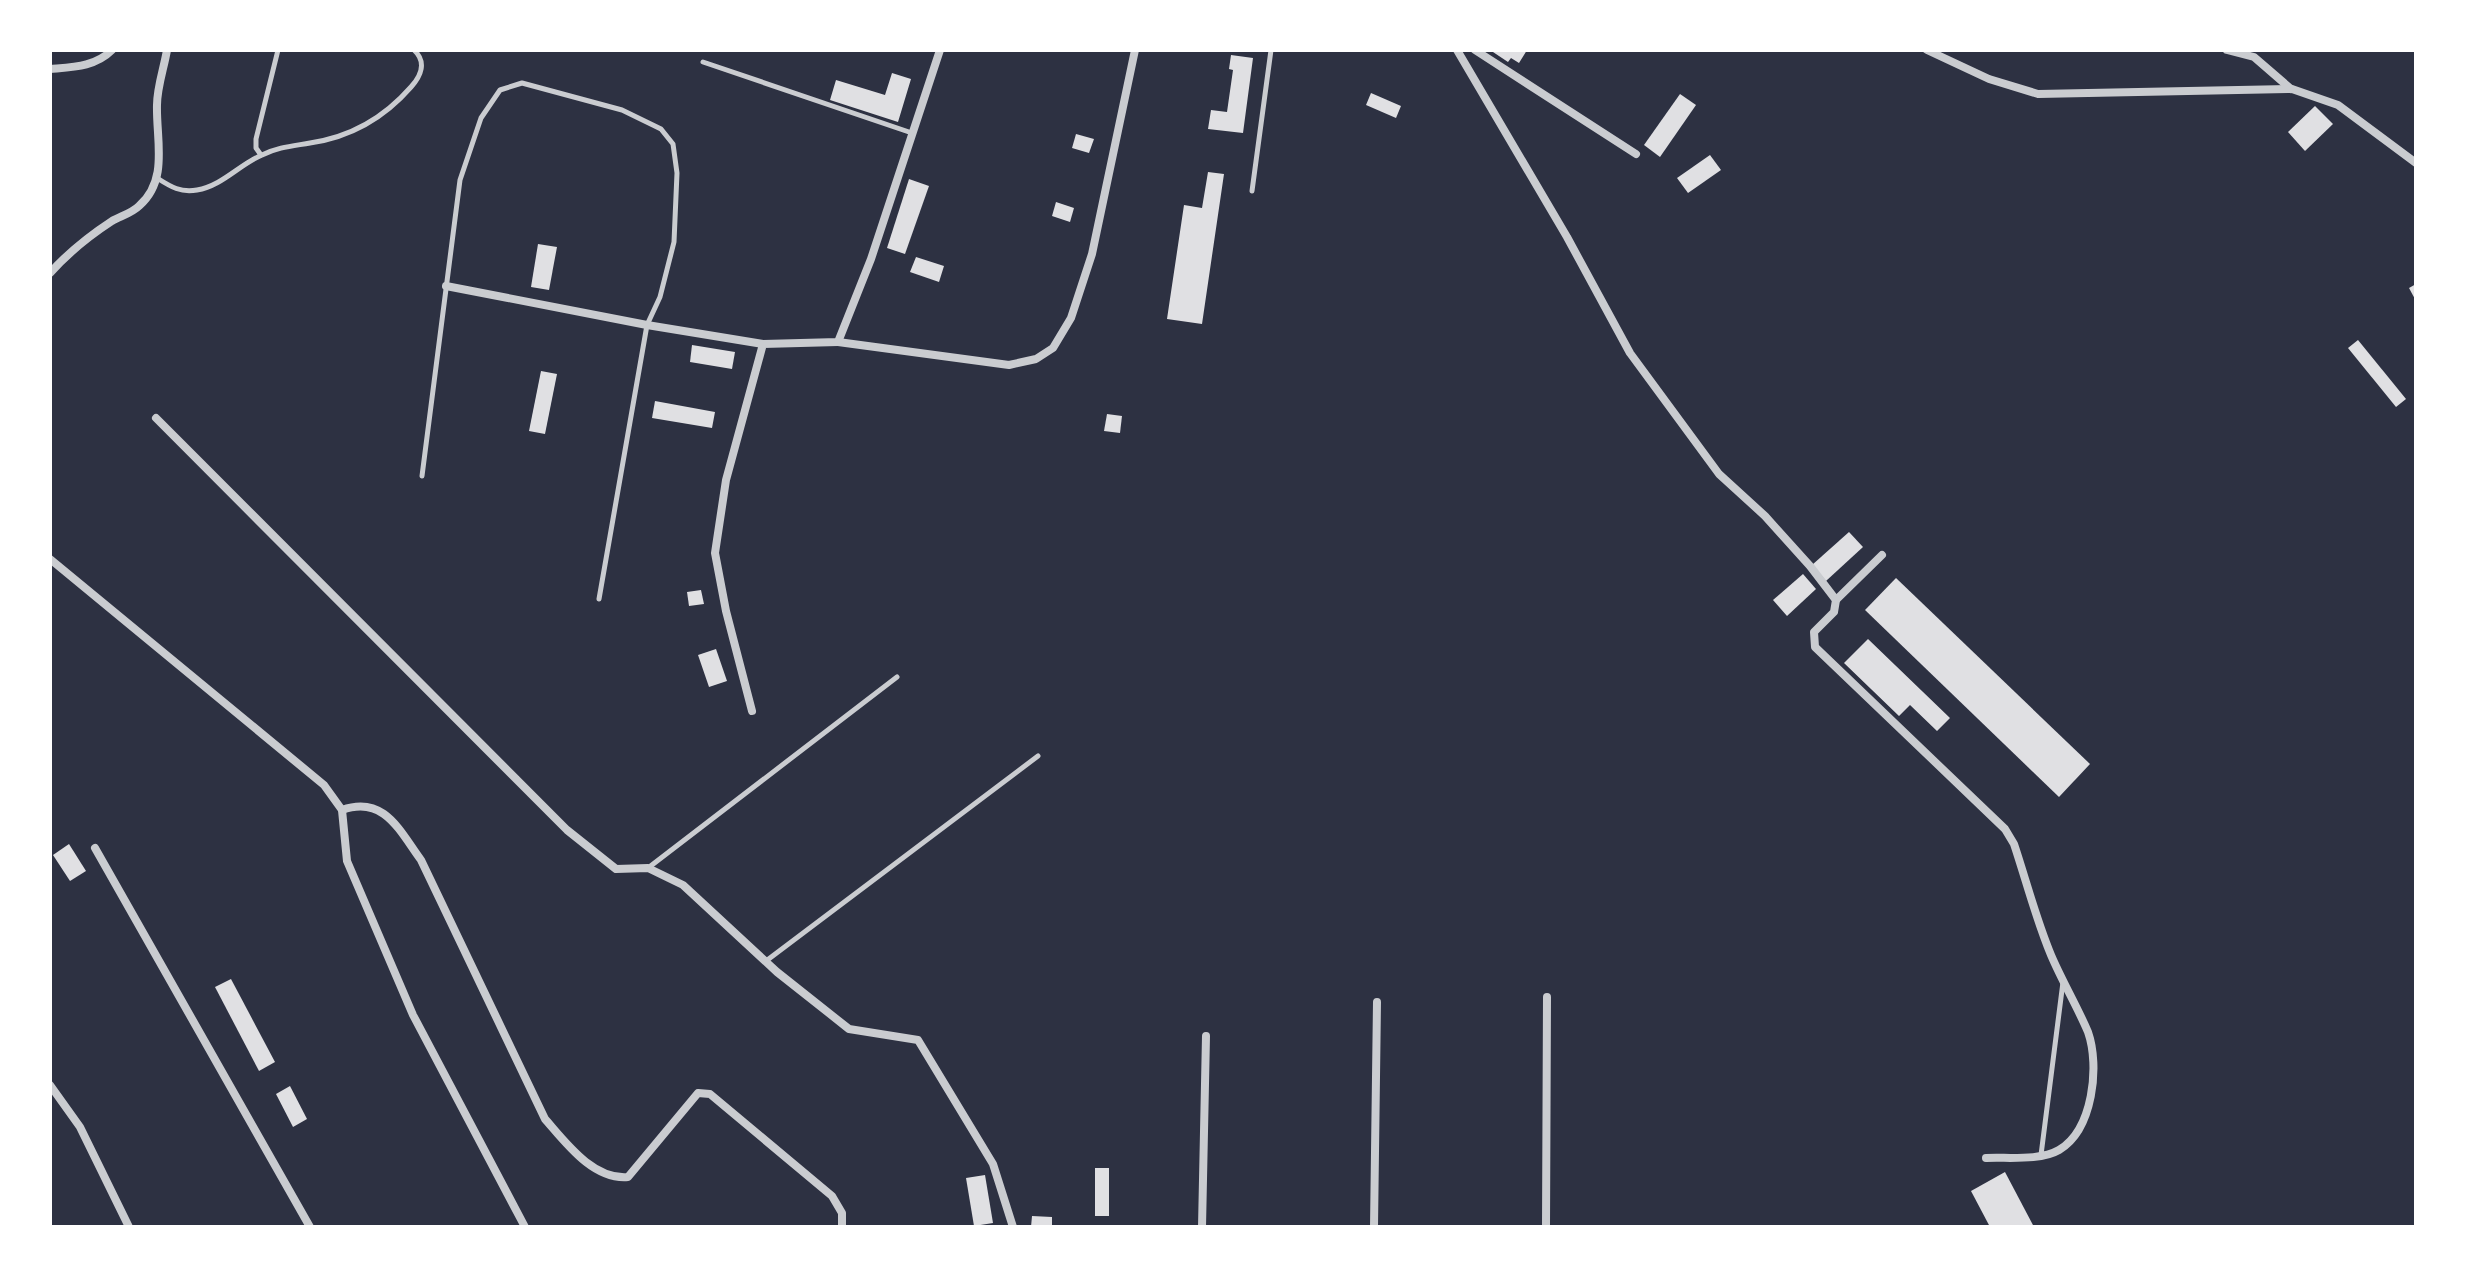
<svg xmlns="http://www.w3.org/2000/svg" width="2466" height="1277" font-family="'Asap Condensed',sans-serif">
<rect width="100%" height="100%" fill="#2d3142"/>
<g fill="#e0e0e3">
<polygon points="1490,50 1527,50 1519,63 1511,58 1508,62"/>
<polygon points="1231,55 1253,58 1243,133 1208,129 1211,110 1227,112 1233,70 1229,69"/>
<polygon points="892,73 911,79 898,122 830,100 836,80 885,95"/>
<polygon points="1371,93 1401,106 1396,118 1366,105"/>
<polygon points="1680,94 1696,105 1660,157 1644,145"/>
<polygon points="2315,106 2333,124 2305,151 2288,132"/>
<polygon points="1076,134 1094,139 1089,153 1072,148"/>
<polygon points="1710,155 1721,170 1688,193 1677,178"/>
<polygon points="1208,172 1224,174 1202,324 1167,319 1184,205 1202,208"/>
<polygon points="909,179 929,186 905,254 887,248"/>
<polygon points="1056,202 1074,208 1070,222 1052,216"/>
<polygon points="538,244 557,247 549,290 531,287"/>
<polygon points="916,257 944,266 939,282 910,272"/>
<polygon points="2416,284 2416,301 2409,288"/>
<polygon points="2358,340 2406,399 2396,407 2348,348"/>
<polygon points="692,345 735,352 732,369 690,362"/>
<polygon points="541,371 557,374 545,434 529,431"/>
<polygon points="655,401 715,412 712,428 652,418"/>
<polygon points="1107,414 1122,416 1120,433 1104,431"/>
<polygon points="1849,532 1863,547 1826,581 1812,565"/>
<polygon points="1803,574 1816,589 1787,616 1773,600"/>
<polygon points="1896,578 2090,764 2059,797 1865,610"/>
<polygon points="701,590 704,604 689,606 687,592"/>
<polygon points="1868,639 1950,718 1937,731 1910,705 1899,716 1844,663"/>
<polygon points="716,649 727,681 709,687 698,655"/>
<polygon points="69,844 86,871 70,881 53,855"/>
<polygon points="231,979 275,1062 259,1071 215,987"/>
<polygon points="290,1086 307,1119 293,1127 276,1094"/>
<rect x="1095" y="1168" width="14" height="48"/>
<polygon points="2005,1172 2034,1227 1990,1227 1971,1191"/>
<polygon points="985,1175 993,1223 974,1226 966,1178"/>
<polygon points="1032,1216 1052,1217 1052,1227 1031,1227"/>
</g>
<g fill="none" stroke-linecap="round" stroke-linejoin="round">
<g stroke="#caccd0" stroke-width="5">
<polyline points="703,62 912,133"/>
<polyline points="261,155 256,148 256,139 278,50"/>
<path d="M157,178c14,9 24,15 40,12 25,-4 43,-26 65,-35 16,-8 31,-9 48,-12 41,-6 74,-25 101,-56 10,-11 16,-25 3,-37"/>
<polyline points="1252,191 1271,50"/>
<polyline points="422,476 460,180 481,118 500,90 522,83 622,110 661,129 673,144 677,173 674,242 660,297 647,325 599,599"/>
<polyline points="648,868 897,677"/>
<polyline points="766,961 1038,756"/>
<polyline points="2041,1155 2063,982"/>
</g>
<g stroke="#caccd0" stroke-width="8">
<path d="M1457,50l110,187 63,116 89,121 46,42 45,50 26,34 -2,12 -20,20 1,15 190,182 9,15c12,36 22,75 37,111 11,26 26,51 37,77 12,34 5,98 -29,118 -19,11 -51,7 -73,8"/>
<polyline points="1475,50 1636,154"/>
<polyline points="1927,50 1989,79 2038,94 2292,89 2338,105 2416,163"/>
<polyline points="2227,50 2254,57 2291,89"/>
<path d="M50,69c23,-2 45,-2 62,-19"/>
<path d="M50,273c18,-20 39,-37 62,-52 9,-5 20,-8 27,-15 30,-26 17,-66 18,-101 0,-18 7,-37 10,-55"/>
<polyline points="446,286 647,325 763,344"/>
<polyline points="838,342 1009,365 1036,359 1053,348 1071,318 1092,254 1135,50"/>
<polyline points="156,418 567,830 616,869 648,868 683,885 777,972 849,1029 918,1040 993,1164 1013,1227"/>
<polyline points="50,559 324,785 342,810 347,861 413,1015 525,1227"/>
<polyline points="1836,600 1882,555"/>
<polyline points="752,711 726,611 715,553 726,480 763,344 838,342 871,259 940,50"/>
<path d="M342,810c42,-15 57,20 79,50l124,259c21,24 48,61 83,58l70,-84 12,1 122,102 10,17v14"/>
<polyline points="95,848 310,1227"/>
<polyline points="50,1085 80,1127 129,1227"/>
<polyline points="1202,1227 1206,1036"/>
<polyline points="1374,1227 1377,1002"/>
<polyline points="1546,1227 1547,997"/>
</g>
</g>
<rect width="2466" height="1277" fill="none" stroke="#ffffff" stroke-width="104"/>
</svg>
